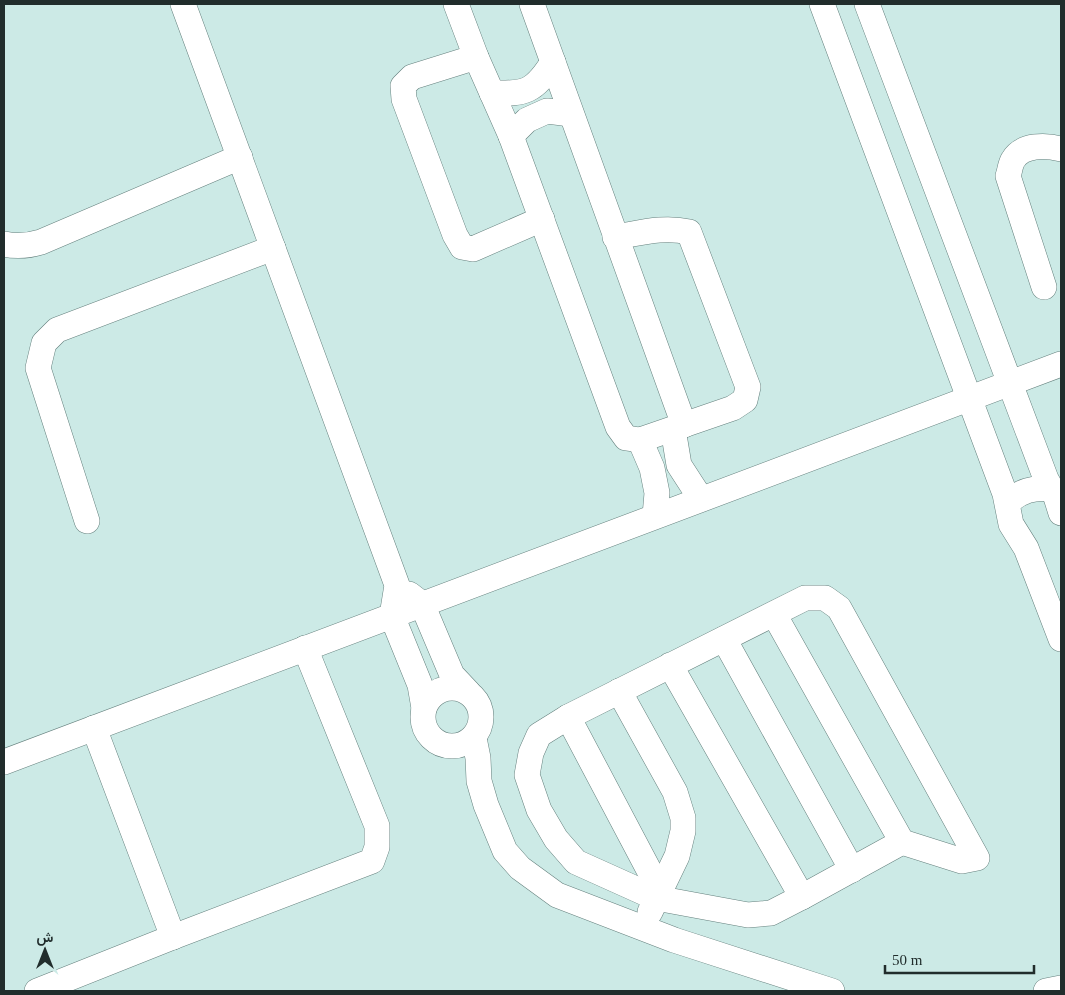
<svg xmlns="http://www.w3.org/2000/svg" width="1065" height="995" font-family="'Times New Roman',Vazirmatn,serif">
<rect width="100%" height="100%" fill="#cceae6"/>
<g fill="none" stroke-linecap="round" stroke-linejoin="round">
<g stroke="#65817e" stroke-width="26">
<g id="minor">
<polyline points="183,4 397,585 392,616 420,685 424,708"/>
<path d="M456,4l20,53 35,79 107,291 8,11 14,2 93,-32 12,-8 3,-13 -59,-155c-25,-6 -49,1 -74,5"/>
<polyline points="532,4 684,425"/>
<polyline points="822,4 1005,494 1011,524 1026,548 1061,639"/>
<polyline points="867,4 1046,479 1056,497 1061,513"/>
<polyline points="476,57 412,77 403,86 404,99 455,235 462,247 473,249 542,219"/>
<path d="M492,93c34,1 42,-1 61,-31"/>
<polyline points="511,136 527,120 547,111 571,114"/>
<path d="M4,244c13,3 24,2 37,-2l199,-85"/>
<path d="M1044,287l-36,-111c2,-5 2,-11 5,-16 9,-16 33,-15 48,-11"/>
<polyline points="673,429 679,465 701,499"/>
<polyline points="640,440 652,468 657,493 655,516"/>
<path d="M1008,502c13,-11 25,-15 42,-13"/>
<polyline points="87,521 38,368 44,343 57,330 273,248"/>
<polyline points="409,594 422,604 452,675 468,692"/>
<polyline points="724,639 852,870"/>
<polyline points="670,665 802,897 771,913 748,915 656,898 576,862 556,839 539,810 527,775 531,753 539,735 568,717 805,598 825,598 839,608 977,858 962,861 902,842 774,614"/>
<circle cx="452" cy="717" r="29"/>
<polyline points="619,691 675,792 683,818 683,831 677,856 650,912"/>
<polyline points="568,717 660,891"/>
<polyline points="94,728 173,937"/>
<polyline points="474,738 478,758 479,781 486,805 505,851 520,868 557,895 674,940 832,991"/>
<polyline points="4,762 1061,364"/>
<polyline points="802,897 902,842"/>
<polyline points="37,991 173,937 372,861 377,847 377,826 305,648"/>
<polyline points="1046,991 1061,988"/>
</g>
</g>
<use href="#minor" stroke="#fff" stroke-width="25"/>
</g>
<rect width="1065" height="995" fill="none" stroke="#212d2c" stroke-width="10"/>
<g transform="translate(45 950)" stroke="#cceae6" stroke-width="4" paint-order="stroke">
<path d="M0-4L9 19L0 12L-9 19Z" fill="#212d2c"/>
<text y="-8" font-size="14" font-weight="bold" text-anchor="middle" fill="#212d2c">ش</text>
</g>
<path d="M885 965v8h149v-8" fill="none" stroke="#212d2c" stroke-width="2.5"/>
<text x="892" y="965" font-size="15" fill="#212d2c" stroke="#cceae6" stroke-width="4" paint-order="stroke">50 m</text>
</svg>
